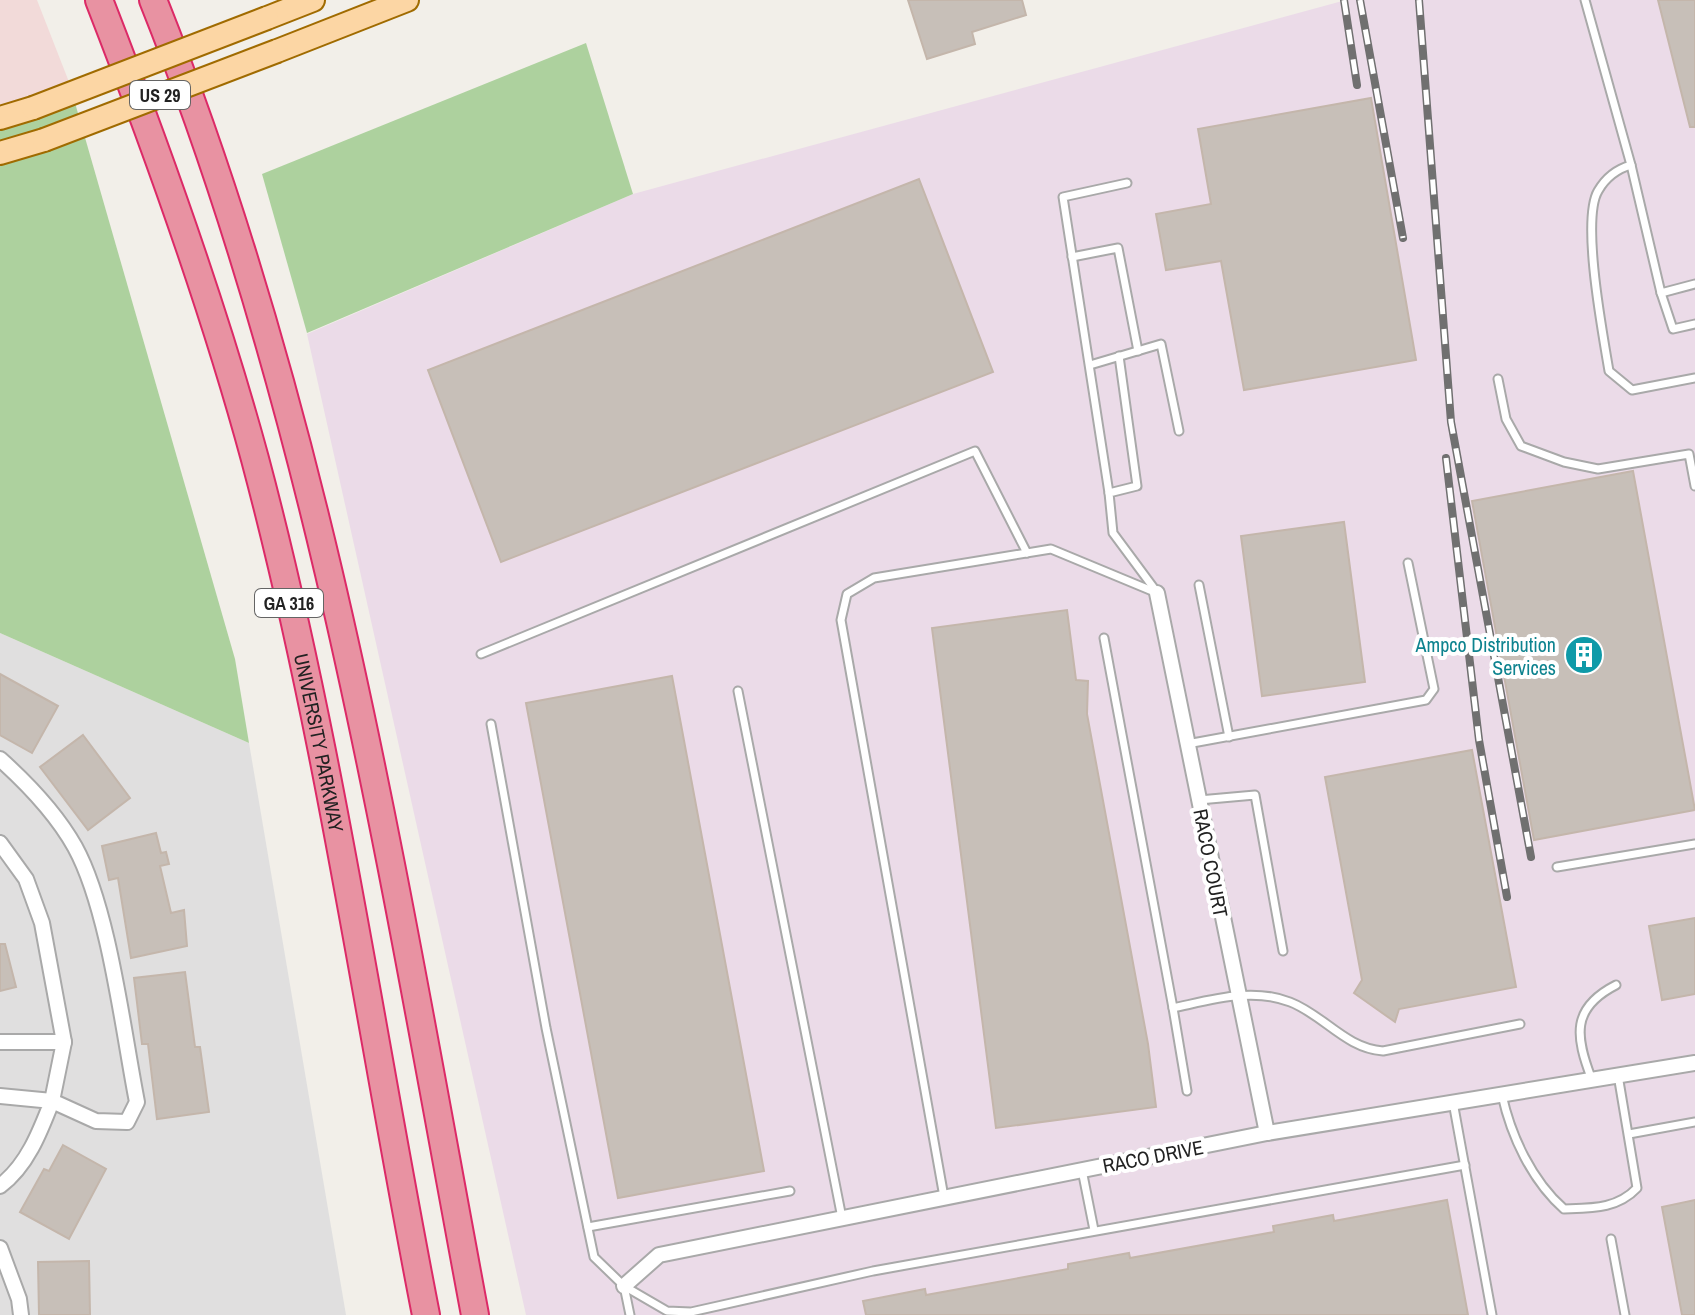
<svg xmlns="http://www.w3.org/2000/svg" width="1695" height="1315" font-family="'Archivo Narrow',sans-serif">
<rect width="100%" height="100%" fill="#f2efe9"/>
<polygon fill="#e0dfdf" points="0,633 249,743 346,1315 0,1315"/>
<polygon fill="#f2dad9" points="0,0 37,0 69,82 0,113"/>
<polygon fill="#ebdbe8" points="1346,0 1695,0 1695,1315 526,1315 307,334 633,194"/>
<g fill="#add19e">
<polygon points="586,43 633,194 307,333 262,174"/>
<polygon points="69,82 235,659 249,743 0,633 0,113"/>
</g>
<g fill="#c7bfb8" stroke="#c4b6ab" stroke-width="2">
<polygon points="908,0 1022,0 1026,15 972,32 975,44 927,59"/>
<polygon points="1658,0 1695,0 1695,127 1690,127"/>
<polygon points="1371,98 1416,360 1244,390 1221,261 1166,270 1156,214 1211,204 1198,129"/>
<polygon points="919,179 993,372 501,562 428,370"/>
<polygon points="1633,471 1695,810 1534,840 1472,501"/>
<polygon points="1344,522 1365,682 1262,696 1241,536"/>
<polygon points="1067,610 1076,680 1088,681 1087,714 1148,1044 1156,1107 996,1128 932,628"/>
<polygon points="0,674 58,706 32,753 0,735"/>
<polygon points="672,676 764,1171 618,1198 526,703"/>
<polygon points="83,735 130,798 88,830 40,767"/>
<polygon points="1472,750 1516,987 1399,1009 1395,1022 1354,993 1362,980 1325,777"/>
<polygon points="156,833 161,853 166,852 169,864 160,866 171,913 184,910 187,946 131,958 118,878 109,880 102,846"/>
<polygon points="1695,918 1695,994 1662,1000 1649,926"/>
<polygon points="0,944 5,944 16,987 0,991"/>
<polygon points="185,972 195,1047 200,1047 209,1112 157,1119 148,1044 142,1044 134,978"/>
<polygon points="63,1145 106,1169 69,1239 20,1212 44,1169 49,1171"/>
<polygon points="1447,1200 1468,1315 866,1315 863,1301 925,1289 926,1295 1068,1269 1068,1264 1129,1253 1130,1258 1274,1232 1273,1226 1333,1215 1334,1221"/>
<polygon points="1695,1200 1695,1315 1682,1315 1662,1207"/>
<polygon points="89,1261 90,1315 39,1315 38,1262"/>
</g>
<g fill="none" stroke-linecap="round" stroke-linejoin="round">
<g stroke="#a9a9a9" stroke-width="11">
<g id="lane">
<polyline points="1585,0 1631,165"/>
<polyline points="1072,257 1118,248 1138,351"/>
<path d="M1695,284l-34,9 -30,-128c-14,4 -25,12 -33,26 -17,29 5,144 11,180l23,19 63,-12"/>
<polyline points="1661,293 1673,329 1695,324"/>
<polyline points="1119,356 1137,486 1109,493 1113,533 1156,591"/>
<polyline points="1090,365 1161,344 1179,431"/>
<polyline points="1498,379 1506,419 1521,446 1564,462 1598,469 1689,454 1695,486"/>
<polyline points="1109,493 1063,197 1127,183"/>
<polyline points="1199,585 1229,737"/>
<path d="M1104,638l69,370c38,-8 79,-21 117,-6 34,13 55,46 93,49l137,-27"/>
<polyline points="481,654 975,451 1027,553"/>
<polyline points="738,691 842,1218"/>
<polyline points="491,724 546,1028 594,1257 624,1286 667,1311 691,1312 873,1271 1465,1165"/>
<polyline points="1187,744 1426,700 1434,689 1408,563"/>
<polyline points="1199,800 1255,795 1283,951"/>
<polyline points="1557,867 1695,844"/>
<polyline points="1173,1008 1187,1091"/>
<path d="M1592,1080c-17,-44 -21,-72 24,-95"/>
<path d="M1502,1095c9,41 30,86 62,114 28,-1 53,0 73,-21l-19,-113"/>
<polyline points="1453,1102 1492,1315"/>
<polyline points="1629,1134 1695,1122"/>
<polyline points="1082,1170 1094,1230"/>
<polyline points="944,1197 841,620 847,594 874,578 1051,549 1157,593"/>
<polyline points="588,1227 790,1191"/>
<polyline points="1611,1239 1625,1315"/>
<polyline points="624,1286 630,1315"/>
</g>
</g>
<g stroke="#a9a9a9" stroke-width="18">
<g id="street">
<polyline points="1157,593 1267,1133"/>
<path d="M0,759c29,26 56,54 75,88 34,62 48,184 62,255l-10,20 -31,-1 -44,-20 12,-59 -22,-119 -16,-44 -26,-36"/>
<polyline points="0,1042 64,1042"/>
<path d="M0,1096l52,5c-12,31 -25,65 -52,85"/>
<polyline points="0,1248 19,1299 21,1315"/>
<polyline points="624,1286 659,1255 1267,1133 1695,1063"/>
</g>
</g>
<g stroke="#a06b00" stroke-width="26">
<g id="primary">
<polyline points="267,18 313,0"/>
<polyline points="277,51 407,0"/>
<polyline points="0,118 33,108"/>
<polyline points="0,153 44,140"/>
</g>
</g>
<g stroke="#dc2a67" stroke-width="30">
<g id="highway">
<path id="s1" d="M99,0c58,149 114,304 156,459 75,281 115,571 171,856"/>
<path d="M153,0c169,422 239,871 322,1315"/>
</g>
</g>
<use href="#lane" stroke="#fff" stroke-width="7"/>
<use href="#street" stroke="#fff" stroke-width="14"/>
<use href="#primary" stroke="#fcd6a4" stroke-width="22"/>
<use href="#highway" stroke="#e892a2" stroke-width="26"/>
<g stroke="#707070" stroke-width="8">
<g id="rail">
<polyline points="1344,0 1357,85"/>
<polyline points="1360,0 1403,238"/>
<polyline points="1419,0 1451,422 1531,857"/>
<polyline points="1446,458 1479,740 1507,897"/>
</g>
</g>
<use href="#rail" stroke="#fff" stroke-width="5" stroke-dasharray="15" stroke-linecap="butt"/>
<g stroke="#a06b00" stroke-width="26" stroke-linecap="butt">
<g id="primary-bridge">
<polyline points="33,108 267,18"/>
<polyline points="44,140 277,51"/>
</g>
</g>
<use href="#primary-bridge" stroke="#fcd6a4" stroke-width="22"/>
</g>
<defs>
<g id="building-disc" transform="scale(2)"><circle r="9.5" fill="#0f9aa8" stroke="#fff"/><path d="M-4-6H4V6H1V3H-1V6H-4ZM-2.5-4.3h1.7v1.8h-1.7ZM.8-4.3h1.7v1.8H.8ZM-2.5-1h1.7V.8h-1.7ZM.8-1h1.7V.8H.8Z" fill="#fff"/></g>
</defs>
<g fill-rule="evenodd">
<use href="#building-disc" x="1584" y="655"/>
</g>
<g text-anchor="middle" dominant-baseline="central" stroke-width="8" stroke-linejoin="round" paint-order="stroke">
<g fill="#fff" stroke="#646464" stroke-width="2">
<rect x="130" y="81" width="60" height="28" rx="6"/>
<rect x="255" y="589" width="68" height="28" rx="6"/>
</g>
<g font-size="18" font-weight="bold" fill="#222">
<text x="160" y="95">US 29</text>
<text x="289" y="603">GA 316</text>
</g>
<g font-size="20" fill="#0d838f" stroke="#fff" text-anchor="end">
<text x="1556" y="644">Ampco Distribution<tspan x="1556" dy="23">Services</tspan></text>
</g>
<g font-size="20" fill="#222" stroke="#fff">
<text stroke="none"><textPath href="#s1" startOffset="776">UNIVERSITY PARKWAY</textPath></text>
<text transform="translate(1211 863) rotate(79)">RACO COURT</text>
<text transform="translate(1153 1156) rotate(-11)">RACO DRIVE</text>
</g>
</g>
</svg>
